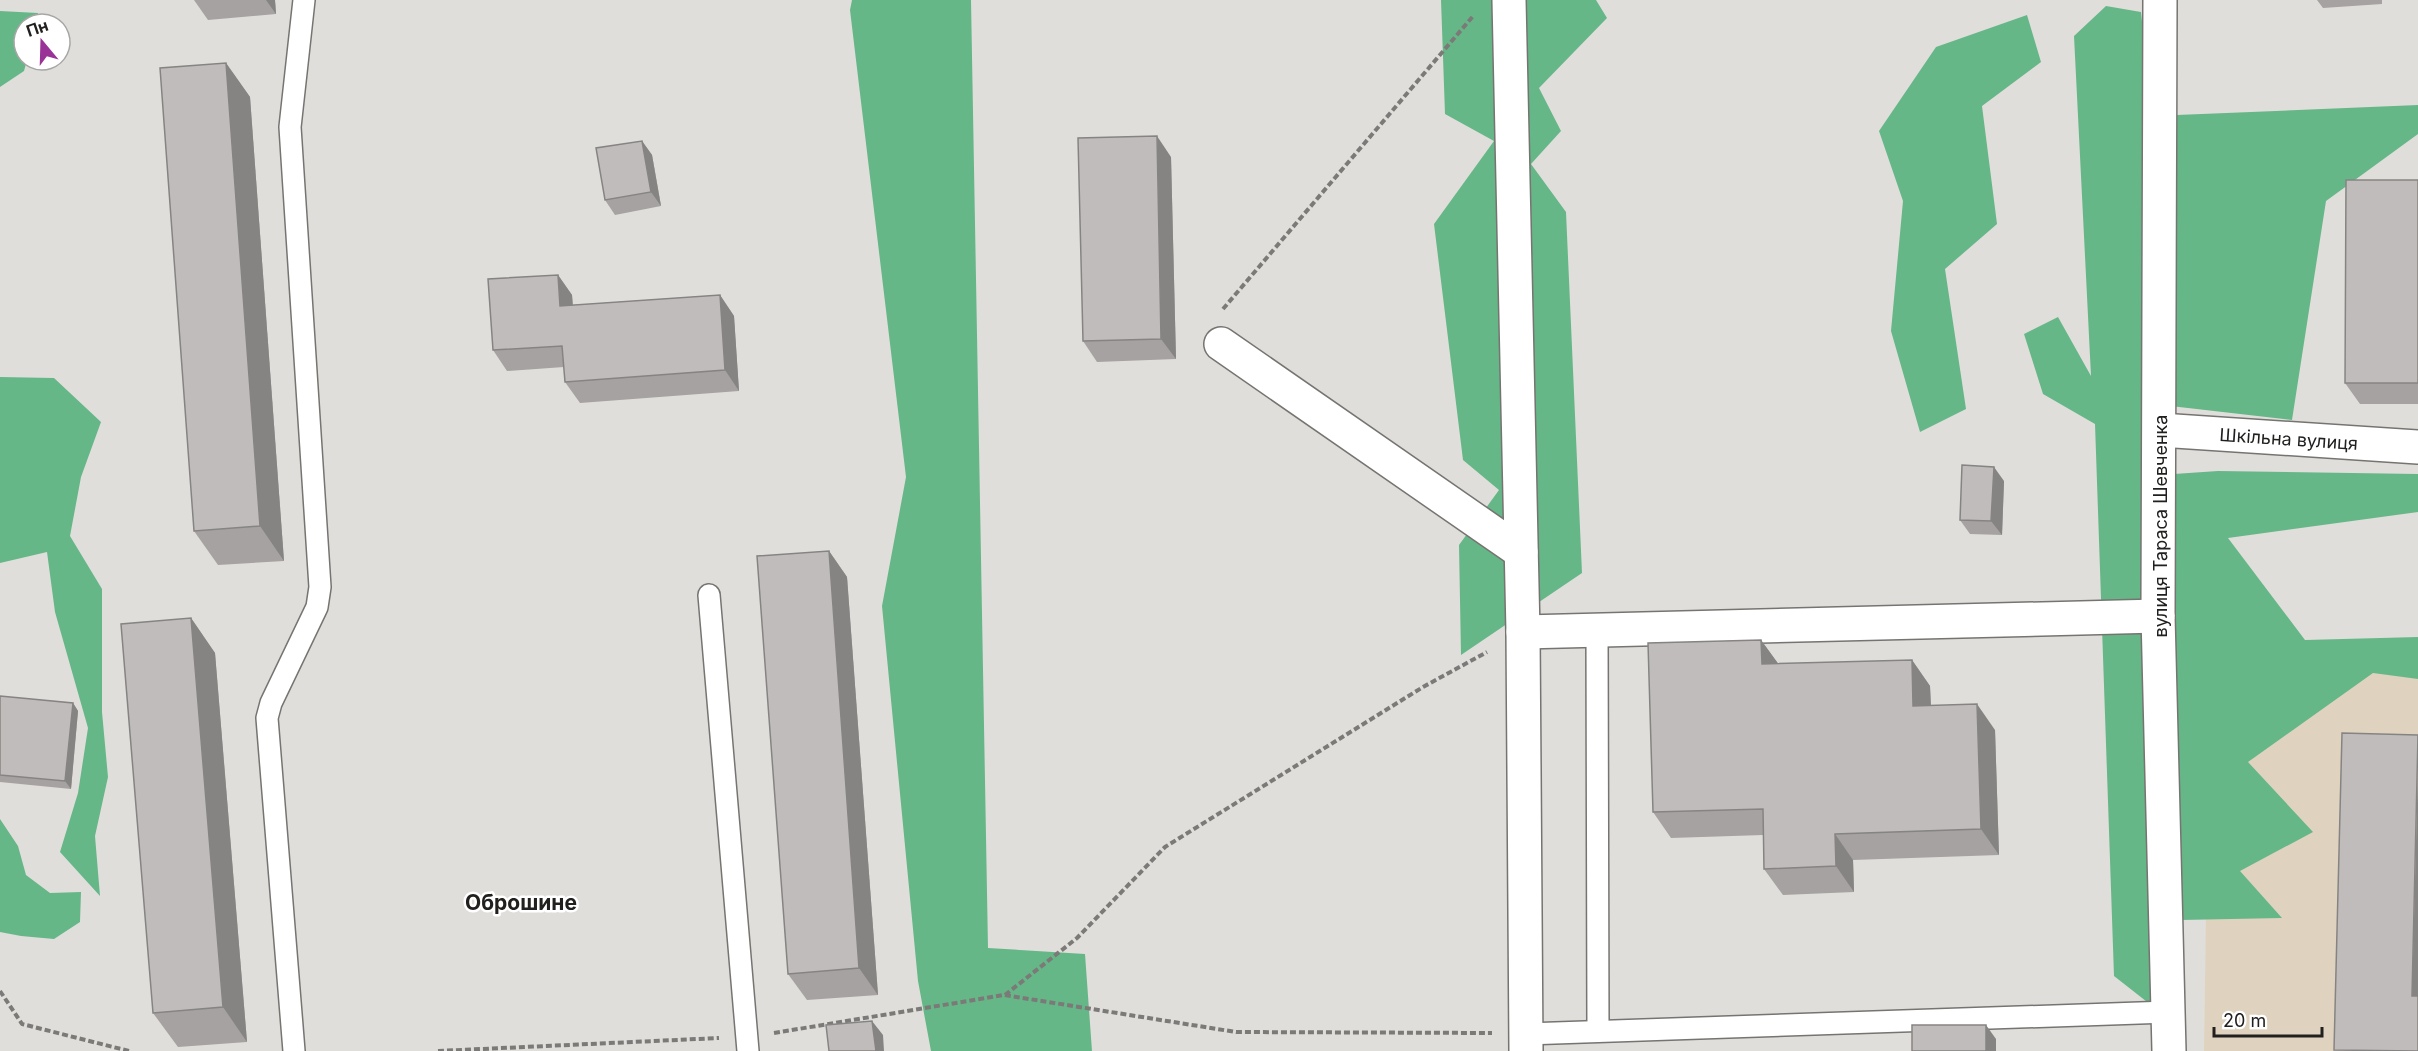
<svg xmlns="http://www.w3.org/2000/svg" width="2418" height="1051" font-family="Inter,sans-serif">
<rect width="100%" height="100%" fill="#e0dedb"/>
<polygon fill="#dfd3bf" points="2210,639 2418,643 2418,1051 2204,1051"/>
<g fill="#66b787">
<polygon points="852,0 971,0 988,948 1085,954 1092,1051 931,1051 918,981 882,606 906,477 850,10"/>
<polygon points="1441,0 1596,0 1607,18 1539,88 1561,131 1531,164 1566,212 1582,573 1461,655 1459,545 1499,490 1463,460 1434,224 1494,141 1445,114"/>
<polygon points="2106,6 2141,12 2152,116 2418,105 2418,134 2326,201 2292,420 2153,404 2174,474 2218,471 2418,474 2418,512 2228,538 2305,640 2418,637 2418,679 2373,673 2248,762 2313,832 2240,871 2282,918 2181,920 2151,1005 2114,976 2095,424 2043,394 2024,334 2058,317 2091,376 2074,36"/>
<polygon points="0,11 38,13 36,24 24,24 24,60 27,60 24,71 0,87"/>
<polygon points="2027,15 2041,62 1982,106 1997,224 1945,269 1966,409 1920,432 1891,331 1903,201 1879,131 1936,47"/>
<polygon points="0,377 54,378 101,422 81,477 70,536 102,589 102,712 108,777 95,836 100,896 60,852 78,793 88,728 55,612 47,552 0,563"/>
<polygon points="0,819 18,846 26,875 50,893 81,892 80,922 54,939 21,936 0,932"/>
</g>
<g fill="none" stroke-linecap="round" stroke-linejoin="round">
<g stroke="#767471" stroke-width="24">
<g id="lane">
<polyline points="709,595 748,1051"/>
<polyline points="1597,630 1598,1031"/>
<polyline points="1526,1034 2168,1012"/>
<polyline points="294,1051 267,718 271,703 317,607 320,587 290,127 304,0"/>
</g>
</g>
<g stroke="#767471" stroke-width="36">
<g id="street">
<polyline points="1509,0 1523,632 1526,1051"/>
<polyline points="2160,0 2158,616 2169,1051"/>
<polyline points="1221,344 1521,552"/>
<path id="s1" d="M2160,430l258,17"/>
<polyline points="1523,632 2158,616"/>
</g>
</g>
<g stroke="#7c7a78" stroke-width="4" stroke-dasharray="6 3" stroke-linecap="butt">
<polyline points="1223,309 1474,15"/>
<polyline points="0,991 22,1024 129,1051"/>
<polyline points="1005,995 1077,938 1165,847 1423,687 1487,652"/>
<polyline points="774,1033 1004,995 1236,1032 1492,1033"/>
<polyline points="438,1051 719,1038"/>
</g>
<use href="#lane" stroke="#fff" stroke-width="21"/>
<use href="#street" stroke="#fff" stroke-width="33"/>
</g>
<g fill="#a5a2a1">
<polygon points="194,0 275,0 276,14 208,20"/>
<polygon points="2317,0 2382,0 2382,4 2323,8"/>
<polygon points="226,63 250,97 284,561 218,565 194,531"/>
<polygon points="642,141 652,155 661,206 615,215 605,200"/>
<polygon points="1171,157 1176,359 1097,362 1083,341"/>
<polygon points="2418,180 2418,404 2360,404 2345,383"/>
<polygon points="558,275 572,295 573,305 720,295 734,316 739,391 580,403 565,382 564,367 507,371 493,350"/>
<polygon points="2004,481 2002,535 1970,534 1960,520"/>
<polygon points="829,551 847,577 878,995 807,1000 788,974"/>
<polygon points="191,618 215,653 247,1042 178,1047 153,1013"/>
<polygon points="1761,640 1778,664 1912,660 1930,686 1931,705 1995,730 1999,855 1853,860 1854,892 1783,895 1764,869 1763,835 1671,838 1653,812"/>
<polygon points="0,696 73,703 78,711 71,789 0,782"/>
</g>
<g fill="#868483">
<polygon points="266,0 275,0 276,14"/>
<polygon points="226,63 250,97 284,561 260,526"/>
<polygon points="1157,136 1171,157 1176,359 1161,339"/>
<polygon points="642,141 652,155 661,206 651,192"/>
<polygon points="558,275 572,295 574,327 560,306"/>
<polygon points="720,295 734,316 739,391 725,370"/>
<polygon points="1994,467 2004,481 2002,535 1991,521"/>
<polygon points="829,551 847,577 878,995 859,968"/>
<polygon points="191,618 215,653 247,1042 223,1007"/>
<polygon points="1761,640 1780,666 1762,664"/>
<polygon points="1912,660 1930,686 1932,732 1913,706"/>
<polygon points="73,703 78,711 71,789 65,781"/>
<polygon points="1977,704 1995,730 1999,855 1981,829"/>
<polygon points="2418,765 2418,1005 2412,996"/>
<polygon points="1835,834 1853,860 1854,892 1836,866"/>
<polygon points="872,1021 883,1035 884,1051 876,1051"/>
<polygon points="1986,1025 1996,1039 1996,1051 1986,1051"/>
</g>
<g fill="#c0bcbb" stroke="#868483" stroke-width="1.5">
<polygon points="226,63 260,526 194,531 160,68"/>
<polygon points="1157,136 1161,339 1083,341 1078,138"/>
<polygon points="642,141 651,192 605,200 596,148"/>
<polygon points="2346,180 2418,180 2418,383 2345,383"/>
<polygon points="558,275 560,306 720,295 725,370 565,382 562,346 493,350 488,279"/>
<polygon points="1962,465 1994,467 1991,521 1960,520"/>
<polygon points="829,551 859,968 788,974 757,556"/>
<polygon points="191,618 223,1007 153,1013 121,624"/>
<polygon points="1761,640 1762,664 1912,660 1913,706 1977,704 1981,829 1835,834 1836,866 1764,869 1763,809 1653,812 1648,643"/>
<polygon points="0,696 73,703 65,781 0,775"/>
<polygon points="2342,733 2418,735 2412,996 2418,996 2418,1051 2334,1050"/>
<polygon points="872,1021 876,1051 829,1051 826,1025"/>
<rect x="1912" y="1025" width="74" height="26"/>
</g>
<g text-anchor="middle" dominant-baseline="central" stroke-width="5" stroke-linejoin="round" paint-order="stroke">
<g font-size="18" fill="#21201f" stroke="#fff">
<text stroke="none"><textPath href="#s1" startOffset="129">Шкільна вулиця</textPath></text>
<text transform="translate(2160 526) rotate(-90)">вулиця Тараса Шевченка</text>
</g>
<g font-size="21" font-weight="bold" fill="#21201f" stroke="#fff">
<text x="521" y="902">Оброшине</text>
</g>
</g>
<g transform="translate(42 42) rotate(341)"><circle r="28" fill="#ffffff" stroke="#a6a6a5" stroke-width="1.5"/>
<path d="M0-4.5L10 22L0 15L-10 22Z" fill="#9a3397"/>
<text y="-9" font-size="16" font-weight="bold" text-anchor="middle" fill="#21201f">Пн</text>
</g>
<path d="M2214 1027v9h108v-9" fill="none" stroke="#21201f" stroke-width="3"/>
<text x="2223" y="1027" font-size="18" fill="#21201f" stroke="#ffffff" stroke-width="4.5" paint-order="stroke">20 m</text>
</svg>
